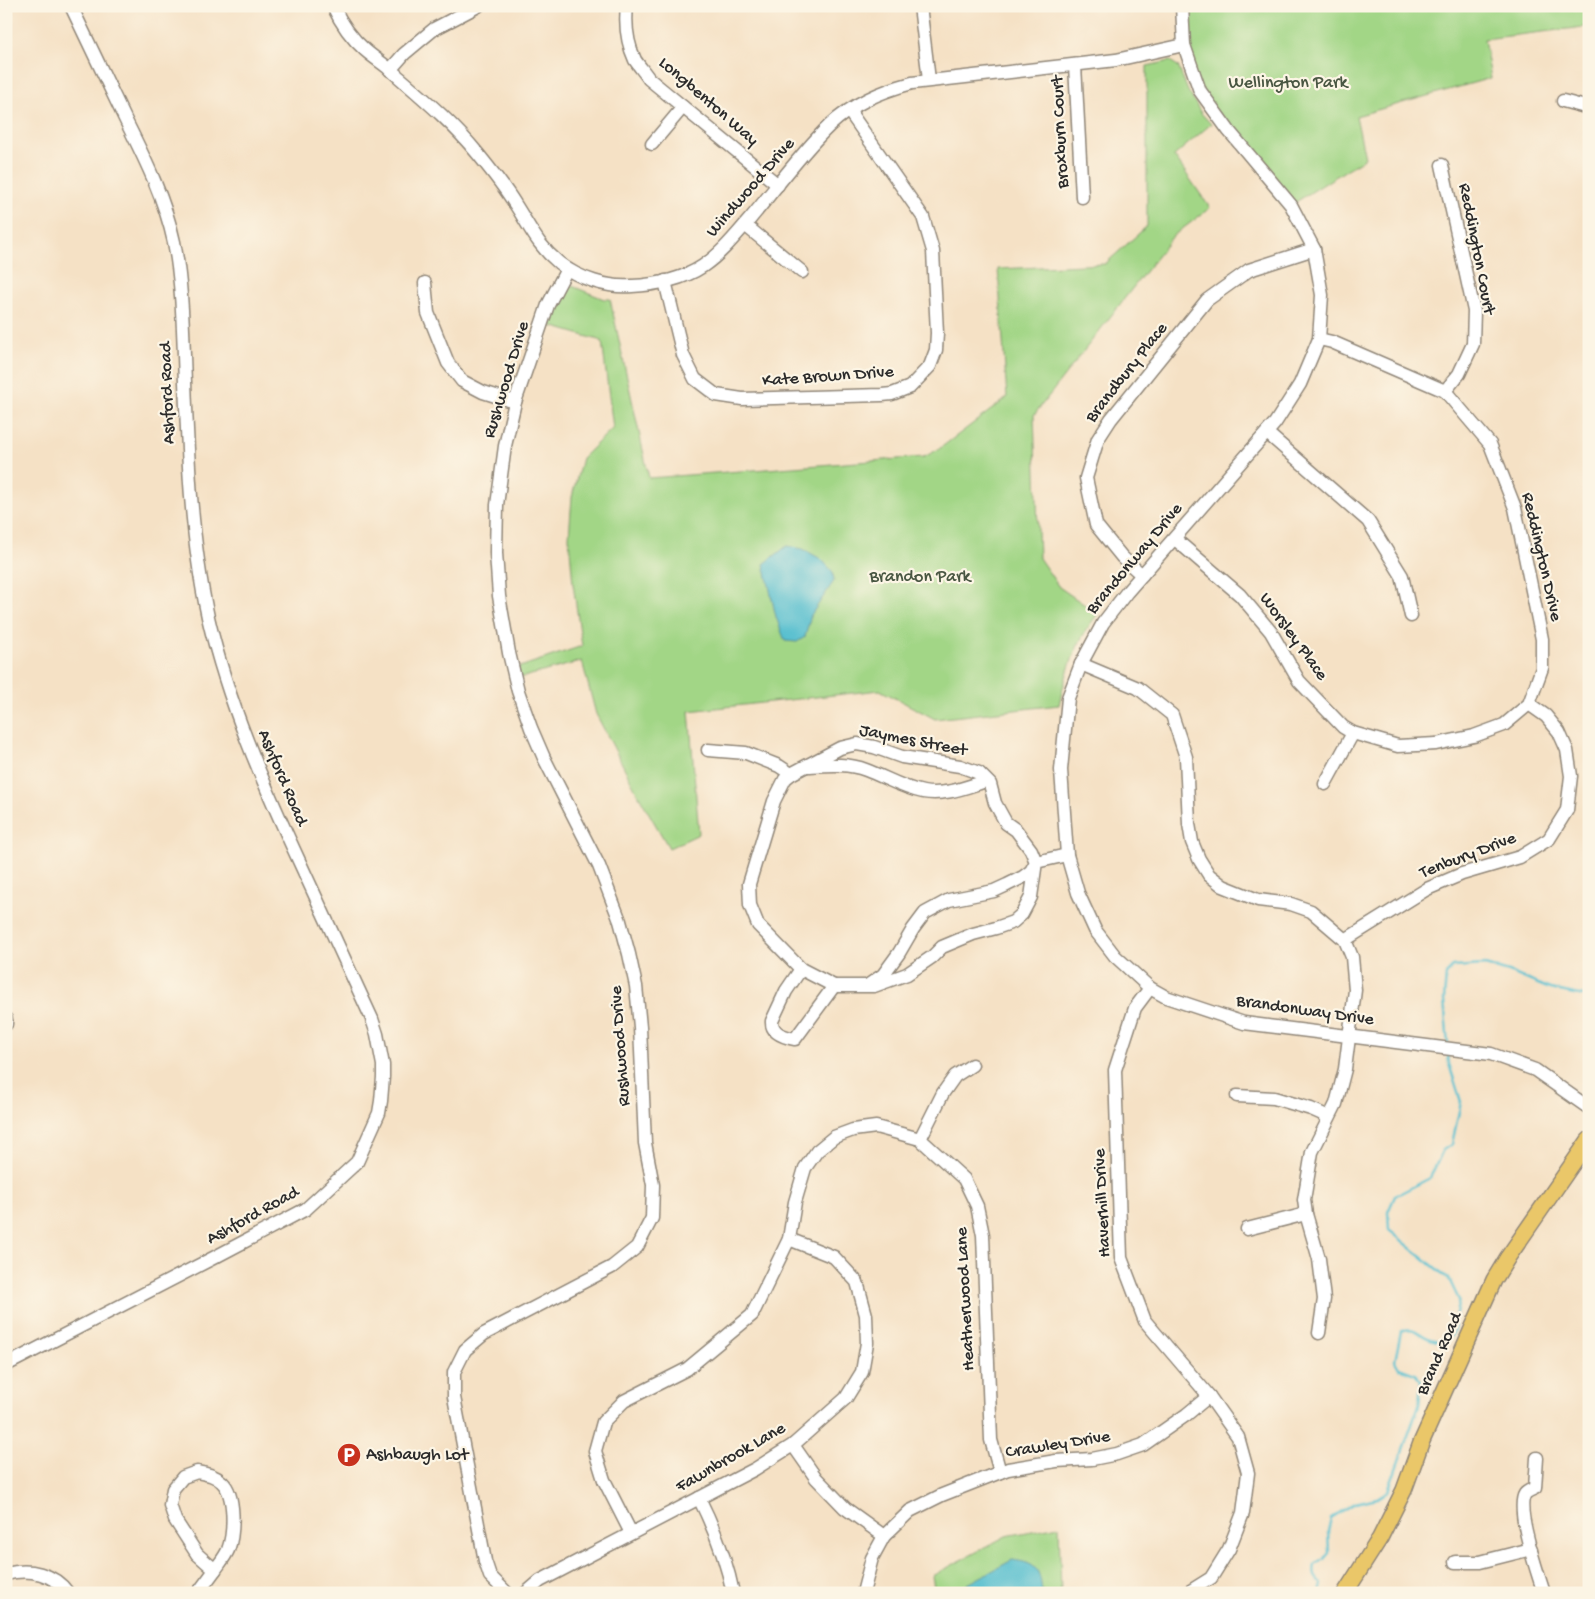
<svg xmlns="http://www.w3.org/2000/svg" width="1595" height="1599" font-family="'Gochi Hand',sans-serif">
<rect width="100%" height="100%" fill="#fcf5e5"/>
<filter id="ink" filterUnits="userSpaceOnUse"><feTurbulence type="fractalNoise" baseFrequency=".02" numOctaves="2"/><feDisplacementMap in="SourceGraphic" scale="10" xChannelSelector="R" yChannelSelector="G"/><feConvolveMatrix kernelMatrix="1 2 1 2 8 2 1 2 1" color-interpolation-filters="sRGB"/></filter>
<filter id="wash" filterUnits="userSpaceOnUse"><feTurbulence type="fractalNoise" baseFrequency=".0096" numOctaves="4" result="noise"/><feDisplacementMap in="SourceGraphic" scale="20" xChannelSelector="R" yChannelSelector="G"/><feGaussianBlur stdDeviation="1.12" result="paint"/><feColorMatrix in="noise" values="0 0 0 0 0 0 0 0 0 0 0 0 0 0 0 0 0 1.4 0 .05"/><feComposite in="paint" operator="in"/></filter>
<g filter="url(#wash)">
<rect width="100%" height="100%" fill="#f5e1c5"/>
<g fill="#a2d686" stroke="#668058">
<polygon points="1183,6 1589,6 1589,29 1584,27 1484,39 1491,78 1356,116 1365,158 1291,205 1200,91 1186,53"/>
<path d="M1170,61l8,5 10,25 13,22 10,11 -37,32 36,52 -37,28 -139,179 5,143 20,29 39,27c-22,26 -32,59 -39,91l-124,14 -55,-29 -191,21 10,123 -30,14 -30,-52 -43,-82 -14,-53 -62,17 -3,-10 65,-22 -9,-62 -4,-47 3,-40 10,-39 31,-30 -11,-87 -51,-15c5,-14 8,-32 21,-40l32,13h6l39,179 275,-21 15,-8 68,-51 -9,-129 107,-5 42,-38v-160z"/>
<polygon points="1059,1526 1061,1593 935,1593 932,1576 1006,1536"/>
</g>
<g fill="#53becf" stroke="#3f747d">
<polygon points="787,546 803,549 821,559 833,572 834,581 811,615 805,637 797,642 785,641 776,617 764,564"/>
<path d="M1012,1560c25,3 28,9 30,33h-84l10,-9z"/>
</g>
<g fill="none" stroke-linecap="round" stroke-linejoin="round">
<g stroke="#53becf" stroke-width="2.5">
<polyline points="1448,1045 1444,1000 1446,974 1453,967 1485,965 1509,972 1550,989 1589,997"/>
<path d="M1320,1593l2,-9c-7,-6 -9,-9 -7,-19l9,-6 5,-6 -1,-22 3,-13 24,-15 22,-5 11,-7 31,-86 2,-24 -6,-7 -16,-6 -4,-7 6,-30c15,-5 15,2 27,7 5,2 11,3 16,4l5,-3 5,-8 1,-13 4,-18 -10,-21 -60,-49 -1,-18 7,-16 35,-18 13,-28 9,-6 9,-42 -12,-38 -1,-11"/>
</g>
</g>
</g>
<g filter="url(#ink)">
<g fill="none" stroke-linecap="round" stroke-linejoin="round">
<g stroke="#908678" stroke-width="15">
<g id="minor">
<path d="M333,6c8,17 18,32 32,44 9,8 19,14 28,22 30,26 60,51 85,82 13,16 26,32 37,50 15,23 22,41 44,59 20,16 49,25 73,23 24,-1 52,-7 71,-20 19,-13 33,-31 47,-47 26,-31 50,-65 79,-93 25,-23 50,-34 83,-43l204,-23 68,-15"/>
<path d="M627,6c-2,18 0,37 8,54 4,6 10,13 14,19l129,106"/>
<polyline points="920,6 929,80"/>
<polyline points="1182,6 1184,45 1200,91 1229,131 1291,205 1314,249 1322,295 1319,339 1300,384 1275,423 1127,592 1103,623 1081,664 1068,698 1061,770 1067,855 1078,893 1095,930 1115,956 1150,988 1166,997 1244,1023 1491,1054 1535,1070 1589,1108"/>
<polyline points="1075,65 1082,197"/>
<polyline points="390,70 404,54 434,29 478,6"/>
<polyline points="1563,101 1589,108"/>
<polyline points="652,144 683,107"/>
<polyline points="1442,165 1474,311 1473,344 1459,374 1445,391"/>
<polyline points="745,225 802,272"/>
<polyline points="665,281 683,355 695,379 716,395 742,399 882,395 892,394 910,387 930,366 936,350 937,333 933,251 923,217 849,111"/>
<polyline points="425,283 428,313 448,363 462,381 483,392 515,402"/>
<polyline points="1267,433 1368,521 1402,576 1411,616"/>
<polyline points="1175,539 1240,595 1271,632 1299,681 1343,727 1353,733 1398,746 1436,744 1474,736 1504,725 1529,704 1542,668 1542,639 1515,508 1490,444 1445,391 1332,342 1319,339"/>
<polyline points="1142,575 1122,557 1096,525 1086,478 1098,439 1111,419 1207,300 1249,270 1314,249"/>
<polyline points="1081,664 1138,688 1172,715 1186,757 1189,824 1192,842 1199,859 1209,875 1223,886 1258,900 1291,904 1311,911 1345,940 1352,957 1355,990 1345,1069 1336,1104 1312,1152 1304,1200 1306,1214 1319,1259 1324,1299 1319,1333"/>
<polyline points="708,750 746,753 779,766 791,774"/>
<path d="M808,766c19,-1 40,-3 58,4 19,7 36,18 57,22 22,4 43,-5 63,-11"/>
<polyline points="1325,784 1353,733"/>
<polyline points="1345,940 1427,889 1462,874 1520,857 1549,839 1567,810 1571,776 1567,750 1559,732 1546,716 1529,704"/>
<path d="M801,969l-15,22 -14,30c-1,12 12,16 23,18l39,-53"/>
<polyline points="867,986 874,986 907,974 932,957 942,947 973,934 996,928 1013,922 1022,914 1031,897 1036,862 1031,850 1016,830 1006,823 995,803 990,784 979,773 960,766 902,757 874,747 857,744 840,748 791,774 785,779 774,801 749,884 750,905 758,925 801,969 834,986 867,986 883,975 899,953 913,929 925,913 949,900 994,891 1007,885 1023,877 1031,871 1036,862 1067,855"/>
<polyline points="1150,988 1135,1008 1115,1070 1121,1258 1145,1321 1209,1396 1238,1437 1248,1473 1243,1513 1229,1549 1211,1578 1187,1593"/>
<polyline points="6,1019 6,1024"/>
<polyline points="1237,1096 1274,1098 1311,1109 1329,1117"/>
<polyline points="920,1139 943,1093 955,1076 972,1065"/>
<polyline points="1247,1229 1306,1214"/>
<path d="M6,1365l211,-109 89,-47 51,-47 22,-49 2,-12 2,-24v-12l-6,-31 -5,-15c-24,-52 -48,-104 -72,-156 -37,-80 -72,-160 -92,-246 -17,-78 -20,-157 -23,-235 -2,-47 -2,-94 -11,-140 -9,-42 -28,-81 -47,-119 -19,-39 -37,-78 -56,-117"/>
<polyline points="793,1445 816,1478 845,1508 884,1536"/>
<path d="M1537,1458l-2,30c-4,2 -8,3 -10,6 -10,15 13,80 19,99"/>
<path d="M197,1472c10,2 18,3 25,10 14,13 12,52 6,68 -3,7 -9,14 -13,20l-18,-16 -22,-34 -5,-15 3,-16 10,-12z"/>
<path d="M699,1498c16,32 27,60 34,95"/>
<polyline points="631,1533 604,1480 595,1451 603,1422 624,1401 687,1369 752,1315 789,1239 795,1202 805,1168 817,1151 834,1137 853,1130 876,1127 920,1139 964,1179 977,1206 983,1235 991,1440 1000,1472"/>
<polyline points="1455,1562 1480,1562 1531,1549"/>
<path d="M6,1574c23,-6 48,-1 62,19"/>
<polyline points="198,1593 215,1570"/>
<polyline points="507,1593 490,1576 485,1561 454,1397 454,1372 465,1350 484,1334 612,1267 637,1247 652,1218 653,1185 645,1143 640,1027 636,986 629,954 620,921 599,866 544,758 531,728 518,691 509,653 499,596 496,553 497,505 505,446 515,402 548,305 567,269"/>
<polyline points="526,1593 540,1581 755,1469 793,1445 846,1398 862,1372 867,1343 866,1315 857,1282 834,1257 789,1239"/>
<polyline points="863,1593 872,1558 884,1536 910,1511 942,1495 1008,1469 1056,1461 1092,1459 1117,1454 1143,1445 1186,1415 1209,1396"/>
</g>
</g>
<g stroke="#908678" stroke-width="18">
<polyline id="major" points="1345,1593 1380,1538 1404,1490 1421,1443 1494,1280 1508,1257 1589,1140"/>
</g>
<use href="#minor" stroke="#fff" stroke-width="12"/>
<use href="#major" stroke="#eac769" stroke-width="15"/>
</g>
</g>
<defs>
<g id="parking-disc" transform="scale(1.25)"><circle r="9.5" fill="#c8321e" stroke="#fcf5e5"/><path d="M-3.5-5.5H1a3.5 3.5 0 0 1 0 7H-1V5.5H-3.5ZM-1-3.4V-.6H.8a1.4 1.4 0 0 0 0-2.8Z" fill="#fff"/></g>
</defs>
<g fill-rule="evenodd">
<use href="#parking-disc" x="349" y="1455"/>
</g>
<g text-anchor="middle" dominant-baseline="central" stroke-width="4.5" stroke-linejoin="round" paint-order="stroke">
<g font-size="18" fill="#495642" stroke="#fcf5e5">
<text x="1288" y="83">Wellington Park</text>
<text x="920" y="577">Brandon Park</text>
</g>
<g font-size="18" fill="#2b2b2b" stroke="#fcf5e5">
<text transform="translate(708 102) rotate(41)">Longbenton Way</text>
<text transform="translate(1061 132) rotate(-93)">Broxburn Court</text>
<text transform="translate(751 188) rotate(-49)">Windwood Drive</text>
<text transform="translate(1476 249) rotate(79)">Reddington Court</text>
<text transform="translate(1127 373) rotate(-52)">Brandbury Place</text>
<text transform="translate(828 377) rotate(-4)">Kate Brown Drive</text>
<text transform="translate(507 380) rotate(-73)">Rushwood Drive</text>
<text transform="translate(168 393) rotate(-92)">Ashford Road</text>
<text transform="translate(1541 557) rotate(77)">Reddington Drive</text>
<text transform="translate(1135 559) rotate(-50)">Brandonway Drive</text>
<text transform="translate(1293 637) rotate(54)">Worsley Place</text>
<text transform="translate(913 741) rotate(11)">Jaymes Street</text>
<text transform="translate(282 778) rotate(67)">Ashford Road</text>
<text transform="translate(1468 856) rotate(-21)">Tenbury Drive</text>
<text transform="translate(1305 1011) rotate(8)">Brandonway Drive</text>
<text transform="translate(621 1046) rotate(-94)">Rushwood Drive</text>
<text transform="translate(1103 1203) rotate(-93)">Haverhill Drive</text>
<text transform="translate(253 1216) rotate(-29)">Ashford Road</text>
<text transform="translate(966 1299) rotate(-93)">Heatherwood Lane</text>
<text transform="translate(1440 1354) rotate(-66)">Brand Road</text>
<text transform="translate(1058 1445) rotate(-9)">Crawley Drive</text>
<text transform="translate(731 1458) rotate(-30)">Fawnbrook Lane</text>
</g>
<g font-size="18" fill="#2b2b2b" stroke="#fcf5e5" text-anchor="start">
<text x="366" y="1455">Ashbaugh Lot</text>
</g>
</g>
<rect width="1595" height="1599" fill="none" stroke="#fcf5e5" stroke-width="25"/>
</svg>
